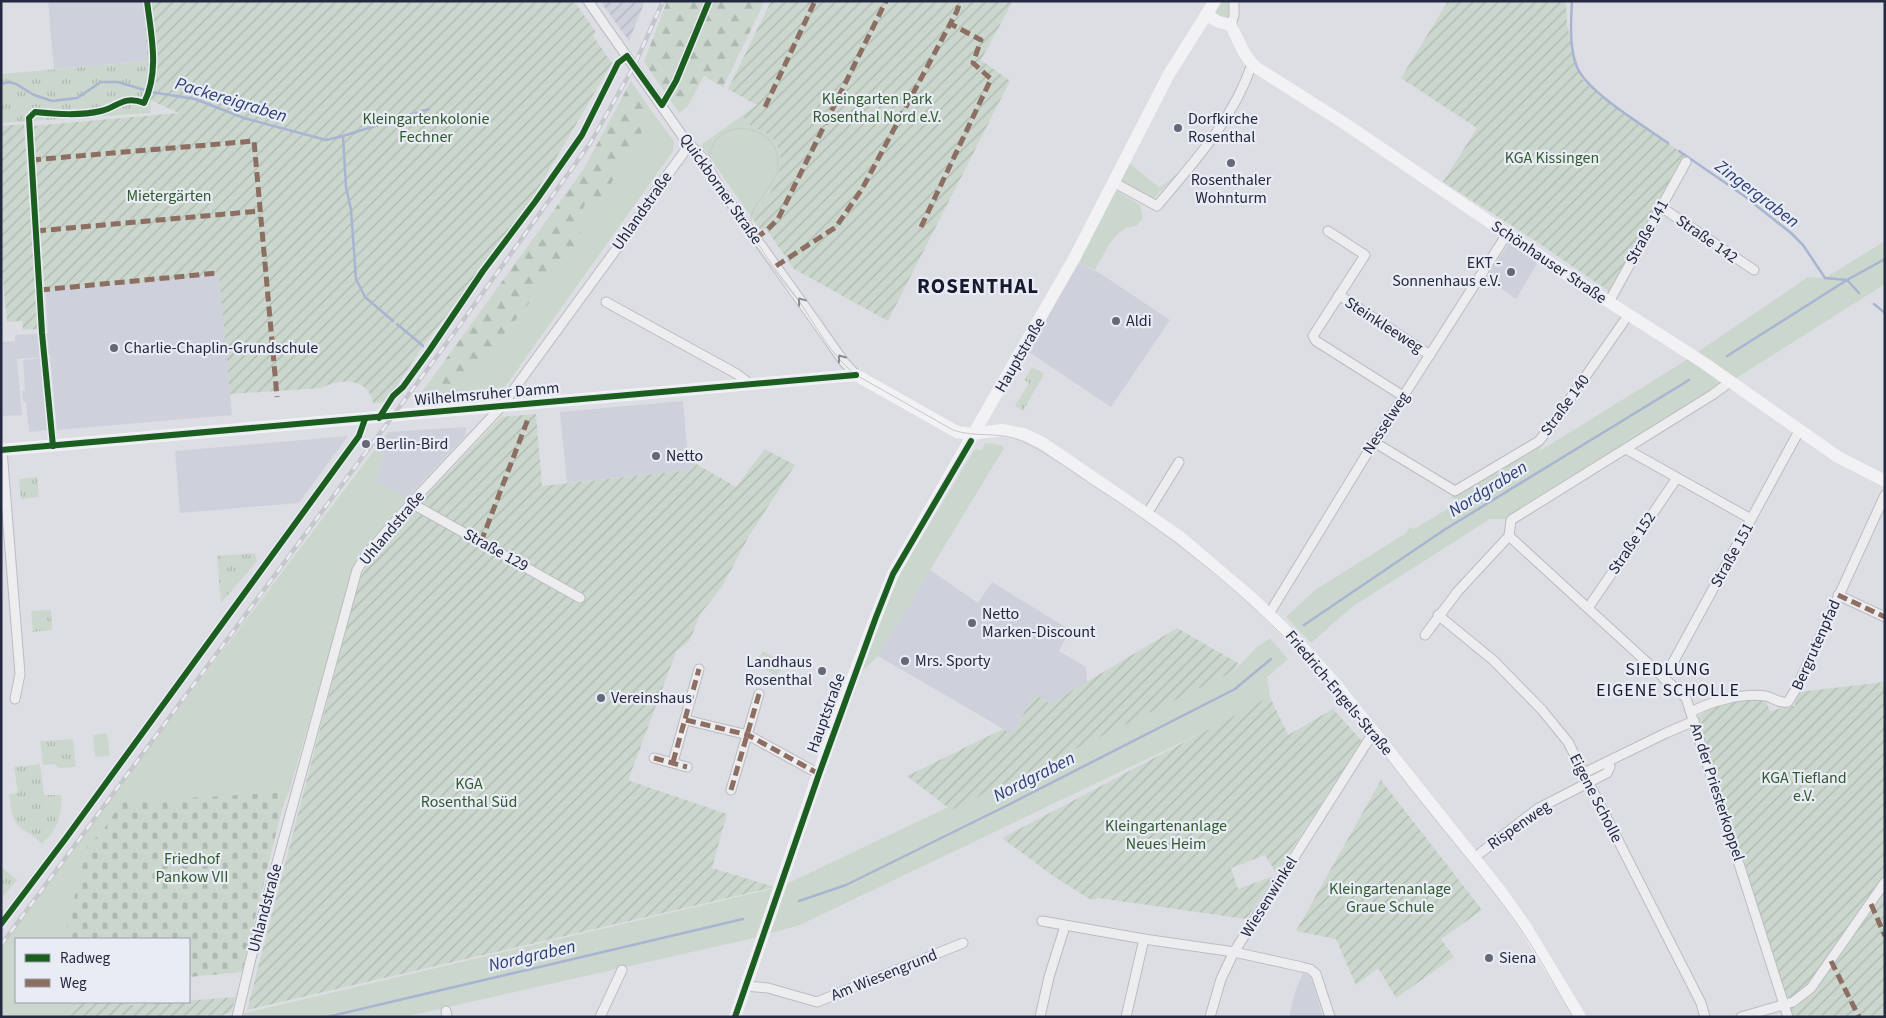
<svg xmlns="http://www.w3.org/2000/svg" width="1886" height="1018" font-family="'Source Sans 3',sans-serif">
<defs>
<pattern id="industrial-furrows" width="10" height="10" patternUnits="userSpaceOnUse" patternTransform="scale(1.25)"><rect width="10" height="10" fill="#ced1db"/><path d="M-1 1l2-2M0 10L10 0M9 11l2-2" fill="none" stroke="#b1b3bd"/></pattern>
<pattern id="forest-firs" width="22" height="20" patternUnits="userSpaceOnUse" patternTransform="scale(1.25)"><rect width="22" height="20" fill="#cbd7cd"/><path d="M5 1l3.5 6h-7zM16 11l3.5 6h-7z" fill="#aeb9b1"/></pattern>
<pattern id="cemetery-stones" width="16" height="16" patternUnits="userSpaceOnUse" patternTransform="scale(1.25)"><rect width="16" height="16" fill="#cbd7cd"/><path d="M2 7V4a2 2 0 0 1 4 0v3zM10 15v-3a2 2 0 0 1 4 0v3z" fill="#aeb9b1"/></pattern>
<pattern id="park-tufts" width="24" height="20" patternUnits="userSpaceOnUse" patternTransform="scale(1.25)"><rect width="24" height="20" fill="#cbd7cd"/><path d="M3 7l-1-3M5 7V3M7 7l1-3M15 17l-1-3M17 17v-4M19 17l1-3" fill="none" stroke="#aeb9b1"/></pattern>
<pattern id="garden-furrows" width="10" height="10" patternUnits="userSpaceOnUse" patternTransform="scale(1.25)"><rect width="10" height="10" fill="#cbd7cd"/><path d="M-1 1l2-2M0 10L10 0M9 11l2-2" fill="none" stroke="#aeb9b1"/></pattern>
</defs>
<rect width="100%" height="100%" fill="#dddee4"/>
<g fill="#ced1db">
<polygon points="48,1 143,1 149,61 54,69"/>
<polygon points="1509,243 1538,262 1516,299 1486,278"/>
<polygon points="1077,262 1101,274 1170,320 1111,407 1029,352"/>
<polygon points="220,275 232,415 57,430 50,354 45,354 45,357 17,359 22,415 1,416 1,342 15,341 15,335 48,333 45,290"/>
<polygon points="43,358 49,430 29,432 26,402 23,401 22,391 25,391 23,360"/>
<polygon points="683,401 688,460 691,461 692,470 567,483 560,412"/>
<polygon points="466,427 465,436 407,498 376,482 388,432"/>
<polygon points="348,436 299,503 180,513 175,451"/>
<polygon points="930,570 978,603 992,582 1070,630 1059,651 1086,667 1087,683 1050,704 1035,694 1012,734 878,656"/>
<polygon points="1303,973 1311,977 1323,1017 1289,1017 1295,992"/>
</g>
<polygon fill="url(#industrial-furrows)" points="600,1 645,1 629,41"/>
<g fill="#cbd7cd">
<polygon points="1220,1 1229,1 1232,14 1228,20 1215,14"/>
<polygon points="653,113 674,141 673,151 505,387 495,393 415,400 427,385 461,387 581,239 580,216 586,201 599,204"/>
<path d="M743,115c2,3 4,7 7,10 6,4 14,5 20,11 26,26 -3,61 -16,85l-53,-76z"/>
<polygon points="1129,163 1160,188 1188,164 1154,198 1150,198 1121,182 1119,178"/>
<path d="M1115,190l25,15 3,13 -7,8c-22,1 -31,27 -41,44l-18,-8z"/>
<polygon points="1885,241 1885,284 1730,382 1508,519 1490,519 1352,607 1311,643 1286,617 1315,590 1406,533 1410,527 1414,529 1459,502 1451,497 1546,439 1538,452 1680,364 1808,277 1825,278"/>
<polygon points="388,432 376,482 407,498 367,546 353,570 289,792 123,804 99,837 88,843 64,939 16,939 16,1002 81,1002 67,1017 1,1017 1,948 107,804"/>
<polygon points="985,443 1001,445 1004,448 878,656 862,671 895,581 975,449 982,450"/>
<polygon points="1270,638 1288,659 1267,677 1270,697 1245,712 800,925 754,938 404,1017 228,1017 780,887 1234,671 1257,647"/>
<polygon points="763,651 785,663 777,676 755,664"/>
<polygon points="107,733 110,756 95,757 93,735"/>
</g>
<g fill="url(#forest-firs)">
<polygon points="667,1 765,1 723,87 704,76 688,106 679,113 644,62"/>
<polygon points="631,81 653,113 599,204 586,201 580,216 581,239 461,387 427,385 583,170"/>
</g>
<polygon fill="url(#cemetery-stones)" points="289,792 283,805 242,972 189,977 189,939 64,939 88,843 100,835 122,802"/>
<g fill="url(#park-tufts)">
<polygon points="149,61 151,113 1,123 1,74"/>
<polygon points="1032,367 1044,374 1023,411 1015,406 1029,383 1024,380"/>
<polygon points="37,477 39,497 21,499 19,479"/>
<polygon points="255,553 257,561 221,603 217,556"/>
<polygon points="51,610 52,630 33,632 31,611"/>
<polygon points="73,739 76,767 59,768 55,764 43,765 40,741"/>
<path d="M40,764l4,31h17c2,21 -4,35 -19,49 -6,-7 -13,-10 -20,-15 -11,-8 -11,-22 -13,-35l9,-1 -4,-26z"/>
<polygon points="3,868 17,880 1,899 1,871"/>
</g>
<g fill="url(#garden-furrows)">
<path d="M143,1h431l22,31 -3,4 19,27 -91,155 -98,128 -37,56 -13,1c-4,-26 -34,-25 -51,-15l-92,6 -11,-119 -174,15 -14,-164 148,-13 -29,-13z"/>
<path d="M771,1h242l-32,59 29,21 -122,240 -94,-52 -28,-40h-6l-6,-8c13,-24 42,-59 16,-85 -6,-6 -14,-7 -20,-11 -3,-3 -5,-7 -7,-10l14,-10 -29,-16z"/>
<polygon points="1448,1 1566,1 1567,24 1578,72 1582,79 1603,97 1686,156 1610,292 1531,238 1443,182 1477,128 1401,78"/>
<polygon points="24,124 38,329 23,330 22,321 7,322 1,260 1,126"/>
<polygon points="536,414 542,486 691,470 691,461 736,487 765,449 795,465 749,536 722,587 700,614 690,640 676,652 629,778 630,781 727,814 712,868 775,887 247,1010 358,583 369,560 421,501 501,417"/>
<polygon points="1177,628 1238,663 1234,671 951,810 907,776 1003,729 1012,734 1035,694 1050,704"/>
<path d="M1885,682v196l-75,109 -24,14 -89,-283c4,-4 8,-8 12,-11 16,-7 40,-8 56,-7l5,11 20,-5h5v-7l3,-7z"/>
<polygon points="1270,697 1288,735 1333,709 1362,741 1276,873 1265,855 1231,868 1238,889 1271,877 1273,880 1246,919 1098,898 1091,900 1053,876 1002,838"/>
<polygon points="1381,780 1482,910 1441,939 1454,957 1396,998 1378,968 1356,985 1336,939 1296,931"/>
<polygon points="1885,886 1885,1017 1792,1017 1788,1007 1812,989"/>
<polygon points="236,997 231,1012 218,1017 67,1017 81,1002 130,1002 130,1005"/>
</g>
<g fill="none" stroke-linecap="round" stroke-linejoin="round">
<g stroke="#a8b5d2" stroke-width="2.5">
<path d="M1572,1c-1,20 -3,47 5,66 10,25 67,59 91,76"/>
<polyline points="1,84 9,82 16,84 34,95 52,101 77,98 101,82 118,82 151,92 195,99 244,118 326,140 343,136 429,109"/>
<polyline points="343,136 346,187 351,210 356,279 365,297 393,321"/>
<polyline points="1679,151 1743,195 1791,233 1803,245 1825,278 1847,280 1859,293"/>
<polyline points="1874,304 1885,313"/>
<polyline points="397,324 423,346"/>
<polyline points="1727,356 1847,280 1885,259"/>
<polyline points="1304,625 1444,530 1689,380"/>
<polyline points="799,901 846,885 1006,806 1235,689 1271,659"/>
<polyline points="327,1017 743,919"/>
</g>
<g stroke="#bbbcc2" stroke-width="11">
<g id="street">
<path d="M588,1l100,143c18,11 23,32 35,49 41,56 81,112 121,169l12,13"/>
<polyline points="1233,30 1231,25 1234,15 1234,1"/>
<path d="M1113,182l44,24c37,-44 76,-86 95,-142"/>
<polyline points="1661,207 1754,270"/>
<polyline points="1328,231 1365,255 1313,336 1316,341 1403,396"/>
<polyline points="1339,295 1430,355"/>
<polyline points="606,302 737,374 750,384"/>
<polyline points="1609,302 1686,162"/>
<polyline points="1730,382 1712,395 1511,520 1509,536 1686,698 1788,1017"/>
<polyline points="1374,442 1455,491 1539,441 1553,423 1629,314"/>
<polyline points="1626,449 1751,519"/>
<polyline points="2,450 20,674 15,699"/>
<polyline points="411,503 580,598"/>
<polyline points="1147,514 1179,462"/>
<polyline points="1838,595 1885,617"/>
<polyline points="1588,608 1677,478"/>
<polyline points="1269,614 1374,442 1507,234"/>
<polyline points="1438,615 1493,660 1542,710 1568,742 1701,1003 1705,1017"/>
<polyline points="1425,635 1458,591 1509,536"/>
<polyline points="1664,679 1799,431"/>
<path d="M1691,712c21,-11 50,-19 75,-16 8,2 13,8 22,6l8,-13 89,-194"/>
<polyline points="686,720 748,735 819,774"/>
<polyline points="654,758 687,767"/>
<polyline points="673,762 699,669"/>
<polyline points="1584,773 1666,733 1694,721"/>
<polyline points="731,790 759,694"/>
<polyline points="1474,858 1537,809 1607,773 1610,767 1609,761"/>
<polyline points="1042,921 1144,939 1234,952 1302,967 1310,969 1316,974 1330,1017"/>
<polyline points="746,986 768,988 817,1002 963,943"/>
<polyline points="446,1011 447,1017"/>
<polyline points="237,1017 251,958 357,570 366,555 411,503 501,407 639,218 657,189 685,151 688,144"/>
<polyline points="600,1017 622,970"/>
<polyline points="1040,1017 1049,977 1065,926"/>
<polyline points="1126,1017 1144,939"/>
<polyline points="1210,1017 1221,979 1234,952 1373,733"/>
<polyline points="1741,1017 1793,1002 1811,988 1885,882"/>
</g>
</g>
<use href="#street" stroke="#ededf0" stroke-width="9"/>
<g stroke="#f2f2f4" stroke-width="12">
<polyline points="1206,15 1219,22 1231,25"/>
<path d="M1233,30c7,13 12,29 24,38l87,55 237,161 123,79 134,94 47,24"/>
<polyline points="1,450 856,375 957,432 971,434 1002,430 1023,434 1041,442 1180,537 1254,600 1299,644 1333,681 1501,892 1525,926 1580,1017"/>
<path d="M735,1017c52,-148 99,-298 158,-443l182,-317 94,-183 46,-73"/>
</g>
<path stroke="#c6c7cb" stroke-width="1" d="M801,304c-22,-27 -42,-54 -62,-82 -10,-14 -22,-28 -28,-45 -3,-8 -4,-18 -1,-26 13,-37 70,-25 68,13 0,25 -31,37 -27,64 3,15 35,55 46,70 18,26 34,58 59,77l97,55c22,8 47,1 69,11 24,11 52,32 75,47 83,53 159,115 225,189 30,34 57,71 85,107 36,46 75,91 109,138 21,30 38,63 57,95"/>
<g stroke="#c6c7cb" stroke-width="4.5">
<polyline id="rail" points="1,945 449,340 591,142 634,66 663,1"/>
</g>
<use href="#rail" stroke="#eaecf5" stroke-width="2.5" stroke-dasharray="8" stroke-linecap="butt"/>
<g stroke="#8d6e63" stroke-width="5" stroke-dasharray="10 5" stroke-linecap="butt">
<polyline points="765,107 815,1"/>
<polyline points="31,160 254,141 277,397"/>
<polyline points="921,227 991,79 973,63 981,40 949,23"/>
<polyline points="36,231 260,211"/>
<polyline points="756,238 767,230 778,219 886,1"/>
<polyline points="776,266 836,227 862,189 957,11 960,1"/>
<polyline points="40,290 218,273"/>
<polyline points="481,542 528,419"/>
<polyline points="1838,595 1885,617"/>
<polyline points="686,720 748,735 819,774"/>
<polyline points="654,758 687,767"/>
<polyline points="673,762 699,669"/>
<polyline points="731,790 759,694"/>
<polyline points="1871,904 1885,936"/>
<polyline points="1831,961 1859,1017"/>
</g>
<g stroke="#eaecf5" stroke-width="9">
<g id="cycleway">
<polyline points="379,418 393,396 403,387 429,351 483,271 535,202 582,135 618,63 627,56 662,105 676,81 709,1"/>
<path d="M53,446l-11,-113 -13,-215 6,-6c21,2 45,4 66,-1 17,-4 22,-16 43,-8 16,-32 7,-68 3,-102"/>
<polyline points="1,450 856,375"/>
<polyline points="1,924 66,838 359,436 365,419"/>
<polyline points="735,1017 819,774 876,617 893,574 971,441"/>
</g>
</g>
<use href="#cycleway" stroke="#1b5e20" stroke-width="6"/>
</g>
<defs><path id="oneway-chevron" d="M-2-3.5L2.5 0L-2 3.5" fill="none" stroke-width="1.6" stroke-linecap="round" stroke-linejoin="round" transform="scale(1.25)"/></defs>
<g stroke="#888b97">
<use href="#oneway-chevron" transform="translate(801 301) rotate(-127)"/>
<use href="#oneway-chevron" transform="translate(841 358) rotate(-125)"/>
</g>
<g fill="#646878" stroke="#eaecf5" stroke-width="2">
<circle cx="1178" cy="128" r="5"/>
<circle cx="1231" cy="163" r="5"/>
<circle cx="1511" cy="272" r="5"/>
<circle cx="1116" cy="321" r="5"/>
<circle cx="114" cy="348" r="5"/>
<circle cx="366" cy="444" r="5"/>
<circle cx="656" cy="456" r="5"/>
<circle cx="972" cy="623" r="5"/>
<circle cx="905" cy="661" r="5"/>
<circle cx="822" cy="671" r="5"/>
<circle cx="601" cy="698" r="5"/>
<circle cx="1489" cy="958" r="5"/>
</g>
<g text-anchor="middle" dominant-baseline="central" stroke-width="4.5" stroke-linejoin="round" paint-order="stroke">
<g font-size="16" fill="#305b2f" stroke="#eaecf5">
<text x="877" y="99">Kleingarten Park<tspan x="877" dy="18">Rosenthal Nord e.V.</tspan></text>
<text x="426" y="119">Kleingartenkolonie<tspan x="426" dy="18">Fechner</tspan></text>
<text x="1552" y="158">KGA Kissingen</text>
<text x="169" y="196">Mietergärten</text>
<text x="1804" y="778">KGA Tiefland<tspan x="1804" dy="18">e.V.</tspan></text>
<text x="469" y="784">KGA<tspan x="469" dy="18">Rosenthal Süd</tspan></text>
<text x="1166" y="826">Kleingartenanlage<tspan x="1166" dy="18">Neues Heim</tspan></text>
<text x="192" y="859">Friedhof<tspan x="192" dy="18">Pankow VII</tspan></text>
<text x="1390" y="889">Kleingartenanlage<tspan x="1390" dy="18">Graue Schule</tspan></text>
</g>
<g font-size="16" fill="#23293e" stroke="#eaecf5" text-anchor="start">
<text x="1188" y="119">Dorfkirche<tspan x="1188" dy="18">Rosenthal</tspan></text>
<text x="1231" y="180" text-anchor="middle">Rosenthaler<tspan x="1231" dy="18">Wohnturm</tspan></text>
<text x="1501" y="263" text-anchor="end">EKT -<tspan x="1501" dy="18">Sonnenhaus e.V.</tspan></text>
<text x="1126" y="321">Aldi</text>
<text x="124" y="348">Charlie-Chaplin-Grundschule</text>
<text x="376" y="444">Berlin-Bird</text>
<text x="666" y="456">Netto</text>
<text x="982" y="614">Netto<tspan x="982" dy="18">Marken-Discount</tspan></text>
<text x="915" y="661">Mrs. Sporty</text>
<text x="812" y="662" text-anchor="end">Landhaus<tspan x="812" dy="18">Rosenthal</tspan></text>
<text x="611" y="698">Vereinshaus</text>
<text x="1499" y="958">Siena</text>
</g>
<g font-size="16" fill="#23293e" stroke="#eaecf5">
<text transform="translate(721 189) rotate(55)">Quickborner Straße</text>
<text transform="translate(642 211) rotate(-55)">Uhlandstraße</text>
<text transform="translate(1647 232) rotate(-61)">Straße 141</text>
<text transform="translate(1707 239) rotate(35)">Straße 142</text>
<text transform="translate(1549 262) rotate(34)">Schönhauser Straße</text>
<text transform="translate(1384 325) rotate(33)">Steinkleeweg</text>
<text transform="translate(1020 355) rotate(-60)">Hauptstraße</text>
<text transform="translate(487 394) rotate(-5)">Wilhelmsruher Damm</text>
<text transform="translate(1565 405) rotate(-54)">Straße 140</text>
<text transform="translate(1386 423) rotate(-57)">Nesselweg</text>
<text transform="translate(392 528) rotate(-50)">Uhlandstraße</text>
<text transform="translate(1632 543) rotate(-56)">Straße 152</text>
<text transform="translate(496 550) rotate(29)">Straße 129</text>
<text transform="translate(1732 555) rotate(-61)">Straße 151</text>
<text transform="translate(1816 645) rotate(-66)">Bergrutenpfad</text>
<text transform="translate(1339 693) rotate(50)">Friedrich-Engels-Straße</text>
<text transform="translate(826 713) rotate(-70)">Hauptstraße</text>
<text transform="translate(1717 792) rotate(72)">An der Priesterkoppel</text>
<text transform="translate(1596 798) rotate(63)">Eigene Scholle</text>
<text transform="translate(1519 825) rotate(-35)">Rispenweg</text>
<text transform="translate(1269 897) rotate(-58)">Wiesenwinkel</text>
<text transform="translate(265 908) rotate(-75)">Uhlandstraße</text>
<text transform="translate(884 975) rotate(-22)">Am Wiesengrund</text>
</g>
<g font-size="18" font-style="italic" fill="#2a3f75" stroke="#eaecf5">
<text transform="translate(231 100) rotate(17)">Packereigraben</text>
<text transform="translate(1757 194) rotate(37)">Zingergraben</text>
<text transform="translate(1488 489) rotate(-32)">Nordgraben</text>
<text transform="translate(1034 777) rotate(-27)">Nordgraben</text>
<text transform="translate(532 956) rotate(-13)">Nordgraben</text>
</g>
<g font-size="18" letter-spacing="1" fill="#161a2e" stroke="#eaecf5">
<text x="1668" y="669">SIEDLUNG<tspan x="1668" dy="21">EIGENE SCHOLLE</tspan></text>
</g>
<g font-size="21" font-weight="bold" letter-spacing="1" fill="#161a2e" stroke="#eaecf5">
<text x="978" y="286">ROSENTHAL</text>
</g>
</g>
<rect width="1886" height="1018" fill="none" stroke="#23293e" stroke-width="5"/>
<rect x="15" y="938" width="175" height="65" fill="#eaecf5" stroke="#9a9eac"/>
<rect x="25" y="954" width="25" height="8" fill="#1b5e20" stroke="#9a9eac"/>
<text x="60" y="963" font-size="15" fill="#23293e">Radweg</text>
<rect x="25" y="979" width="25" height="8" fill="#8d6e63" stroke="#9a9eac"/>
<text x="60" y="988" font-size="15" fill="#23293e">Weg</text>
</svg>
